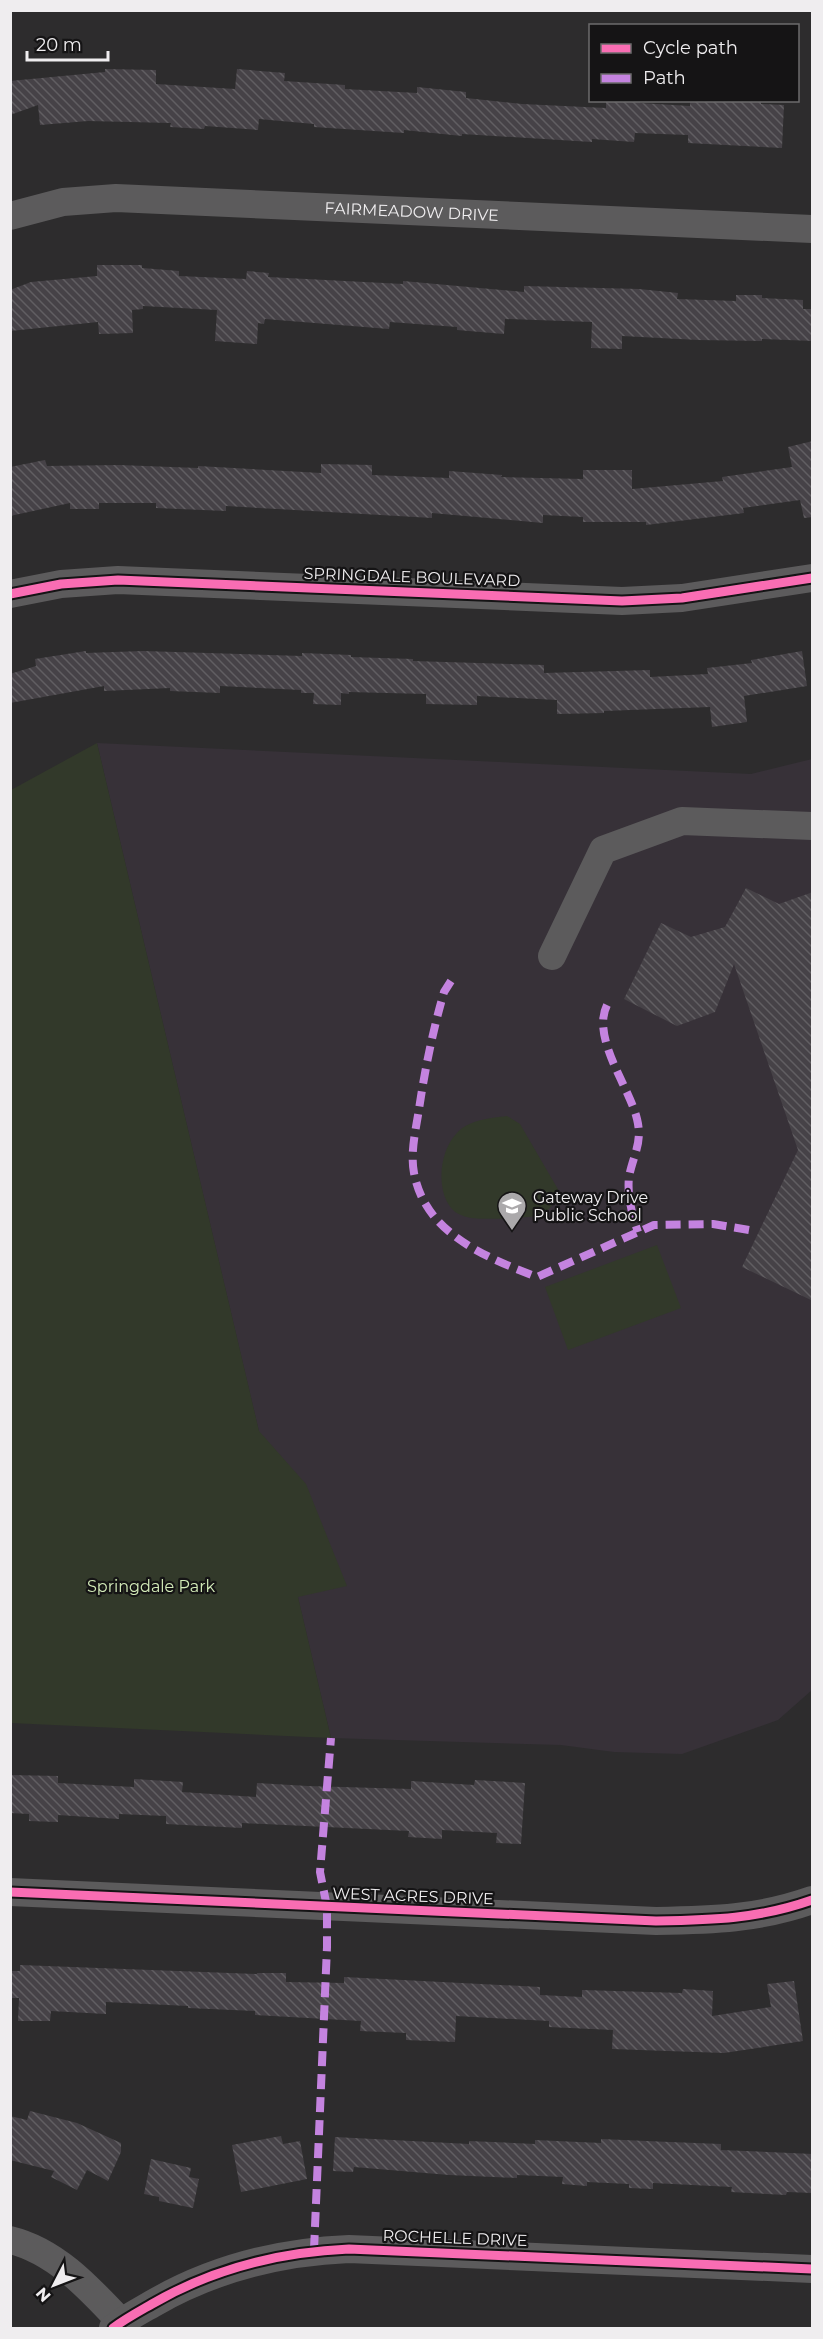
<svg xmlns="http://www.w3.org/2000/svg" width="823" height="2339" font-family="Montserrat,sans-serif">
<defs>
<pattern id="building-back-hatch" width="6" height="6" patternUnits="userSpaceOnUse" patternTransform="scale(1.5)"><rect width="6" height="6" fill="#464247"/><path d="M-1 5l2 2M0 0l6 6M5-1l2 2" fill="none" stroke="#615e62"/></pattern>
</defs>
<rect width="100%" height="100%" fill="#2d2c2d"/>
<polygon fill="#373138" points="97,743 751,774 812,759 812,1690 778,1720 682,1754 614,1752 561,1745 331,1738"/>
<g fill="#32392a">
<polygon points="97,743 259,1431 306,1484 347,1586 298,1597 331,1738 11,1723 11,790"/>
<path d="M507,1116l13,8 39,67c-4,11 -8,19 -19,24 -6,3 -62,5 -69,3 -5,-1 -14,-4 -17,-7 -19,-18 -15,-59 2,-77 12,-14 33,-16 51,-18z"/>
<polygon points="657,1245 681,1308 568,1350 545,1287"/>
</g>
<g fill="url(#building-back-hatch)">
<polygon points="105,69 156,70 156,84 235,89 237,69 285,73 284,81 345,85 345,89 417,93 417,87 466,92 466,98 522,104 606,108 606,100 640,100 640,103 690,106 690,100 761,100 761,104 784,105 782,148 688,143 688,135 635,133 634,142 592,139 592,142 462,134 462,136 404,130 404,133 314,127 314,124 259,119 258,130 205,126 204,129 170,127 171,123 88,121 40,125 38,105 10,115 10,81 105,72"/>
<polygon points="97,265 142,265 142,268 179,271 179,276 246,279 247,271 269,273 268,277 403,284 403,281 524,292 524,286 639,289 678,293 677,299 736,301 736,295 762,295 762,298 803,300 803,309 813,309 813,341 762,339 762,341 698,340 622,336 622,349 591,348 592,322 505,319 504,334 457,330 457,327 390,322 389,329 265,319 264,324 258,323 257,344 215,341 217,310 143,306 143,309 132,310 133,333 99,334 98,322 10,331 10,290 31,282 97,276"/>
<polygon points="813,441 813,517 804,518 800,500 743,508 744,513 646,525 646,522 583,522 583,517 543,515 543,523 432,513 432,518 226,506 226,511 156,508 156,503 99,503 99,509 70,509 70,503 10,516 10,467 45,460 47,466 119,465 198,468 198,466 321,473 321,464 372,465 372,475 449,478 449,471 502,475 501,477 583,479 583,470 632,470 632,489 723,481 722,477 792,467 788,447"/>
<polygon points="86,651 86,653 143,651 302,656 302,653 351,655 351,657 413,659 413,661 544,665 544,673 650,670 650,677 708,674 707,668 752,663 751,660 802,651 807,686 744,696 747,722 712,727 710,707 604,711 604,713 557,714 557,700 477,696 477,705 426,704 426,694 349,692 349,694 341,693 341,705 313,704 314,693 301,693 301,690 220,686 220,693 170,691 170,688 104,691 104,686 10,703 10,674 36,666 35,659"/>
<polygon points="746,888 779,904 813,892 813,1301 742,1267 798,1150 734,964 715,1012 677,1026 624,999 661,923 691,937 725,927"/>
<polygon points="10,1775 58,1776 58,1783 134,1787 134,1779 183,1782 182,1792 256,1797 257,1783 308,1786 411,1789 411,1781 474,1785 475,1780 525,1783 521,1844 496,1843 497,1833 442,1830 442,1839 408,1837 409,1831 242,1823 242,1828 166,1824 166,1816 119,1814 119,1819 58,1815 58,1822 29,1821 29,1814 10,1813"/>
<polygon points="20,1965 257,1974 257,1973 286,1973 286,1982 344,1983 344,1977 540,1987 540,1995 582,1997 582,1990 682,1993 683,1989 713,1991 712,2016 771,2007 767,1984 794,1981 803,2041 724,2053 612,2049 613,2030 549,2027 549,2021 456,2016 455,2042 406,2040 406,2033 360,2031 361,2021 255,2015 255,2011 188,2008 188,2006 106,2002 106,2014 51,2011 50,2021 18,2021 19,1998 10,1998 10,1971 20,1971"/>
<polygon points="30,2111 77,2123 121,2143 121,2152 108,2181 87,2170 77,2190 51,2177 54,2171 10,2160 10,2116 27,2120"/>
<polygon points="281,2136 283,2144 300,2141 307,2179 241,2192 232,2145"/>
<polygon points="335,2137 469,2144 469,2141 535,2144 535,2140 601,2143 601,2139 670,2142 721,2144 721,2150 813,2154 813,2193 787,2192 786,2195 731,2192 732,2187 653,2183 653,2189 629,2188 629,2184 587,2182 587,2186 562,2184 563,2177 517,2175 517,2178 449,2175 354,2167 353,2172 333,2171"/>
<polygon points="151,2159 191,2168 189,2177 199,2179 193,2208 159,2201 159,2197 144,2194"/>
</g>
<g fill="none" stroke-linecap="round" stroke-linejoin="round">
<g stroke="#5c5b5c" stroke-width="28">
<path id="s1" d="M10,216l53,-14 53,-4 696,31"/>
<polyline points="10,594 61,584 118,580 622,601 682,598 812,578"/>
<polyline points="552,956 603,850 682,821 812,826"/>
<path d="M10,1892l646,29c57,-1 102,-2 156,-21"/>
<path d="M10,2240c46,11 80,49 111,82"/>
<path d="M113,2328c12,-9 25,-16 39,-24 60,-35 127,-52 197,-55l463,20"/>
</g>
<g stroke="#c483df" stroke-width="8" stroke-dasharray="15 8" stroke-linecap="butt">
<path d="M451,981l-7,11c-11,38 -19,77 -25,117 -3,20 -9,43 -5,64 11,60 71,84 123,104l117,-52 59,-1 36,6"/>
<path d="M607,1005c-16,33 22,81 30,114 6,24 -4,36 -8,58 -2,18 3,38 9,55"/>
<polyline points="314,2250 327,1947 327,1907 320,1872 331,1738"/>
</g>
<g stroke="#151415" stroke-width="13">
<g id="cycleway">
<polyline points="10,594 61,584 118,580 622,601 682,598 812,578"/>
<path d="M10,1892l646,29c57,-1 102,-2 156,-21"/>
<path d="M113,2328c12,-9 25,-16 39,-24 60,-35 127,-52 197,-55l463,20"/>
</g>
</g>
<use href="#cycleway" stroke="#f96db3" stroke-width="9"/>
</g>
<defs>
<g id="school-pin" transform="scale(1.5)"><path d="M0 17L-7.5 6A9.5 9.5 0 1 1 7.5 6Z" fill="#aba9ab" stroke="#151415"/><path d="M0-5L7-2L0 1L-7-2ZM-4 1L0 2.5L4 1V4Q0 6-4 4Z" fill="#fff"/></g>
</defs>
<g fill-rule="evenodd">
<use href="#school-pin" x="512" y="1206"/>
</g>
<g text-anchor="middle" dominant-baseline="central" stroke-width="4.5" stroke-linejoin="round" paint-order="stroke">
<g font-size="16" fill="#efedef" stroke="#151415">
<text stroke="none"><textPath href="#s1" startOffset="404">FAIRMEADOW DRIVE</textPath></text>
<text transform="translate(412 577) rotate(2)">SPRINGDALE BOULEVARD</text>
<text transform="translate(413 1896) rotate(2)">WEST ACRES DRIVE</text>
<text transform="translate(455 2238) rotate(2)">ROCHELLE DRIVE</text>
</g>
<g font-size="16" fill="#efedef" stroke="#151415" text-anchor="start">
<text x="533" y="1197">Gateway Drive<tspan x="533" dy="18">Public School</tspan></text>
</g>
<g font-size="16" fill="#d4ecb9" stroke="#151415">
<text x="151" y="1586">Springdale Park</text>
</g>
</g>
<rect width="823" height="2339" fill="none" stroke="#efedef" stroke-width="24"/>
<rect x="589" y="24" width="210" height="78" fill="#151415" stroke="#6c6b6c" stroke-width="1.5"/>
<rect x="601" y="44" width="30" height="9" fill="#f96db3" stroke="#6c6b6c" stroke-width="1.5"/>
<text x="643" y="54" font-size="18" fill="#efedef">Cycle path</text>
<rect x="601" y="74" width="30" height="9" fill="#c483df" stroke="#6c6b6c" stroke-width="1.5"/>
<text x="643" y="84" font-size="18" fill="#efedef">Path</text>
<g transform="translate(54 2285) rotate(228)" stroke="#151415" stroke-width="4.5" paint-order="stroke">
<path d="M0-4.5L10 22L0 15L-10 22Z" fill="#efedef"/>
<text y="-9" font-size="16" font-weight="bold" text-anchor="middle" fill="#efedef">N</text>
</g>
<path d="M27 51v9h81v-9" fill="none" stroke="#efedef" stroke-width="3"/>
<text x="36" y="51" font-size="18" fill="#efedef" stroke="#151415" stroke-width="4.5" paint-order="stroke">20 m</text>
</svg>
